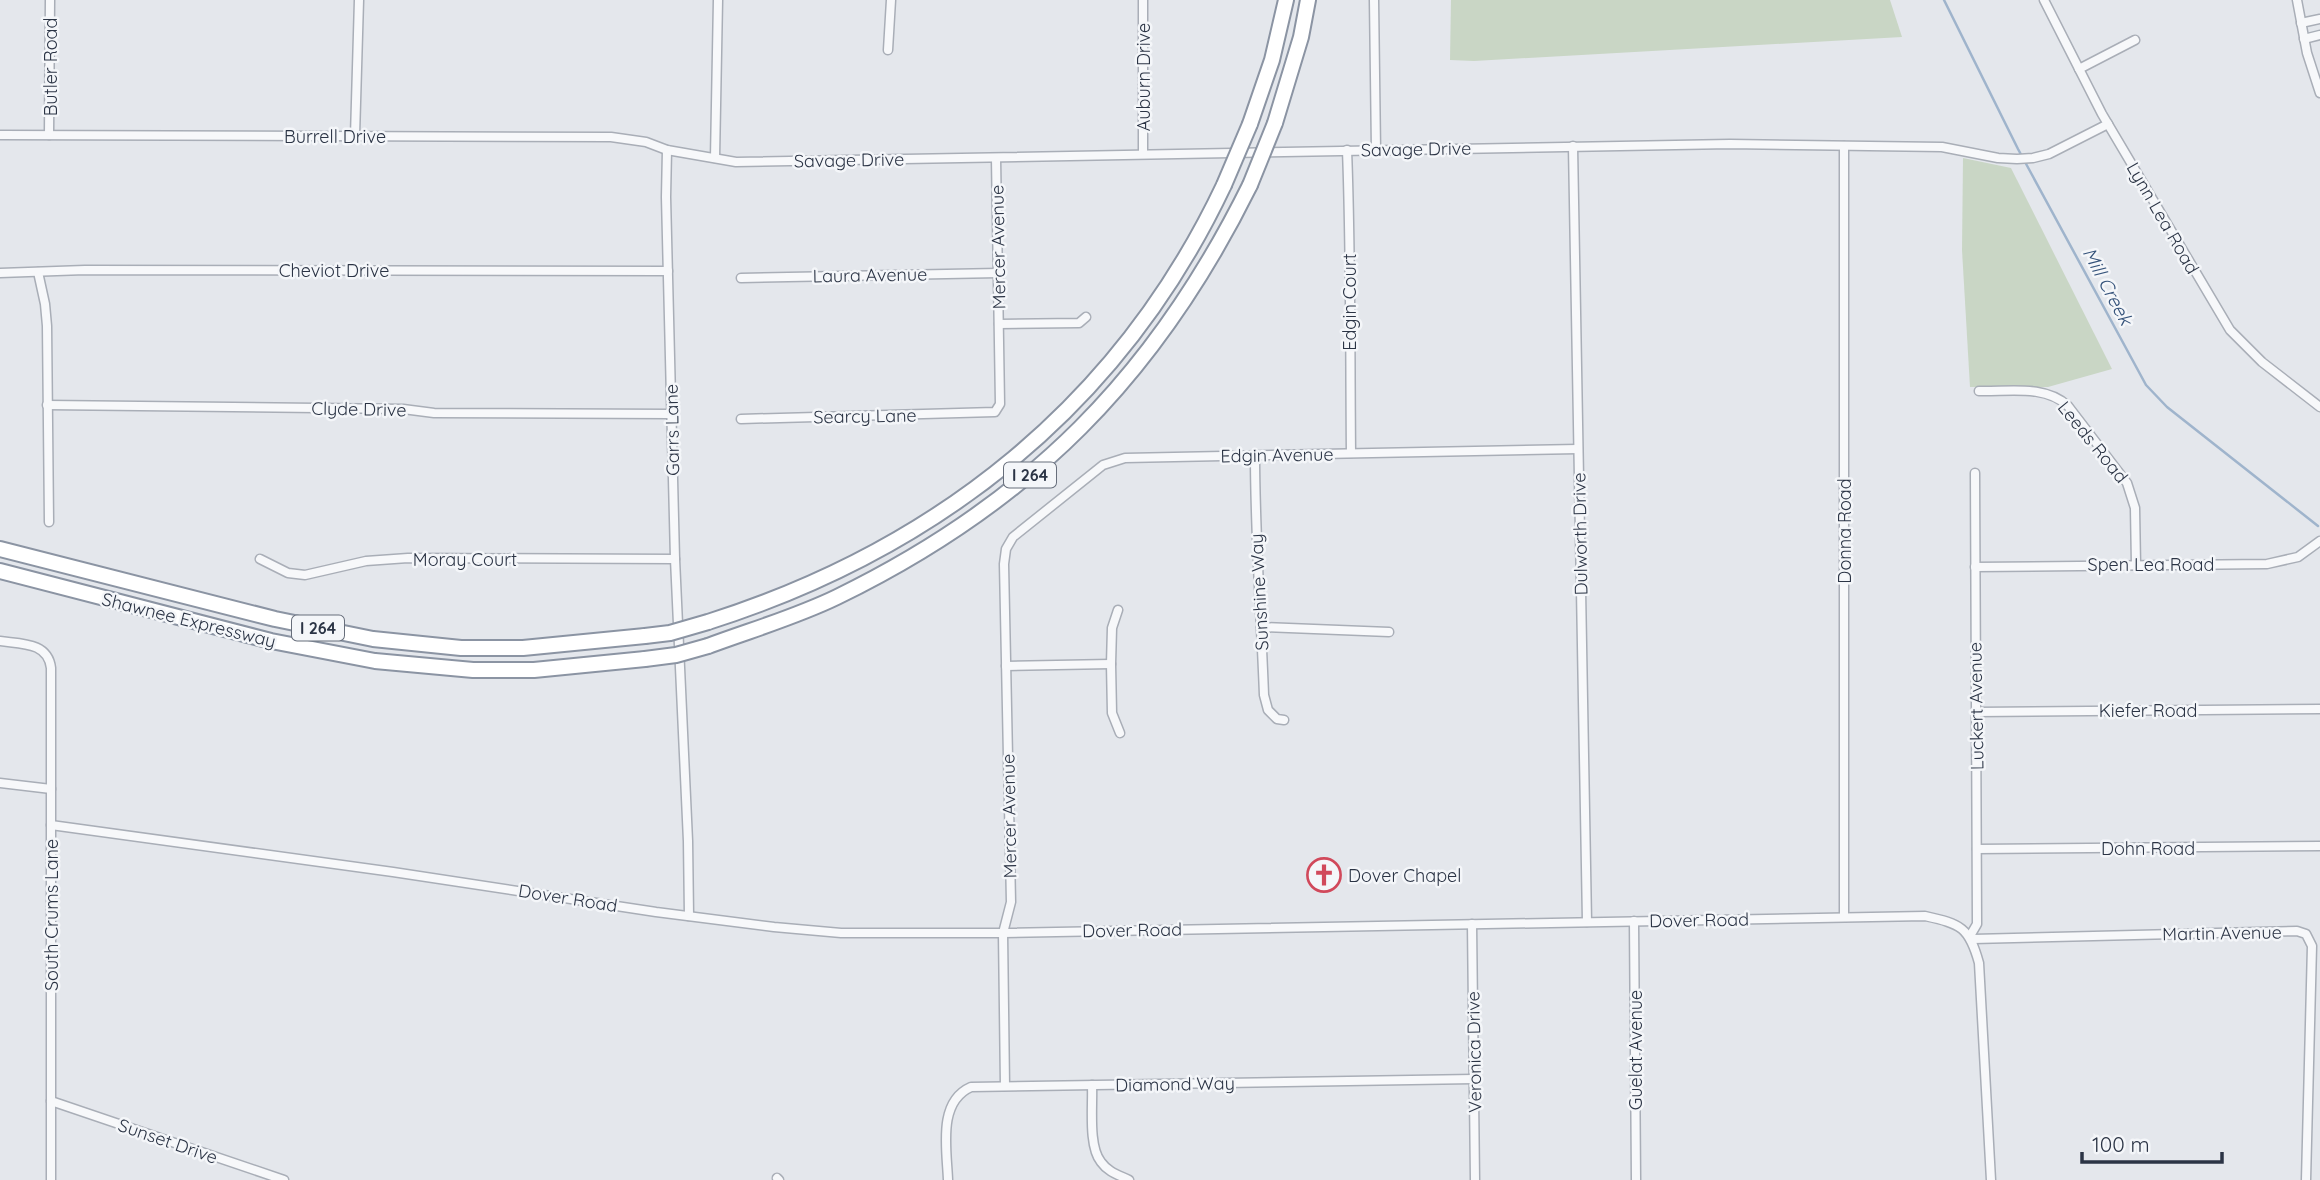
<svg xmlns="http://www.w3.org/2000/svg" width="2320" height="1180" font-family="Quicksand,sans-serif">
<rect width="100%" height="100%" fill="#e4e7ec"/>
<g fill="#c9d6c5">
<polygon points="1451,0 1890,0 1902,37 1474,61 1450,60"/>
<polygon points="1963,158 2011,168 2112,369 2048,387 1970,387 1962,250"/>
</g>
<g fill="none" stroke-linecap="round" stroke-linejoin="round">
<polyline stroke="#9fb4cc" stroke-width="2.5" points="1944,0 2018,149 2146,385 2167,407 2318,526"/>
<g stroke="#a9aeb7" stroke-width="11">
<g id="street">
<polyline points="1143,0 1143,154"/>
<polyline points="1374,0 1376,150"/>
<polyline points="2044,0 2102,114 2230,330 2262,362 2320,407"/>
<polyline points="2297,0 2307,53 2320,93"/>
<polyline points="2301,23 2320,19"/>
<polyline points="2304,39 2320,35"/>
<polyline points="888,50 891,0"/>
<polyline points="2079,69 2135,40"/>
<polyline points="0,135 611,137 646,142 667,150 736,162 1730,144 1942,147 1998,158 2017,159 2033,158 2049,154 2108,124"/>
<polyline points="49,135 50,0"/>
<polyline points="355,136 359,0"/>
<polyline points="1573,146 1587,922"/>
<polyline points="667,150 666,197 675,559 688,841 689,916"/>
<path d="M1347,150c4,101 3,202 4,303"/>
<polyline points="715,158 718,0"/>
<polyline points="38,272 45,304 47,326 49,522"/>
<polyline points="0,273 85,270 668,271"/>
<polyline points="741,278 999,273"/>
<polyline points="999,324 1079,323 1086,317"/>
<path d="M1979,391c28,1 66,-7 89,15l59,77 8,25 1,57"/>
<polyline points="47,405 403,409 434,413 671,414"/>
<polyline points="741,419 995,412 1000,404 996,158"/>
<path d="M1255,455c0,80 6,160 9,240l4,15 9,9 7,1"/>
<polyline points="260,559 288,573 305,575 366,561 408,558 675,559"/>
<polyline points="1975,567 2267,564 2298,557 2320,541"/>
<polyline points="1118,610 1112,628 1111,664 1112,713 1120,733"/>
<polyline points="1261,627 1389,632"/>
<path d="M0,641c21,3 48,1 51,27v512"/>
<polyline points="1006,666 1111,664"/>
<polyline points="1976,712 2320,709"/>
<polyline points="0,783 51,789"/>
<path d="M51,825l342,47 263,40 118,15 67,6h162l922,-17c36,8 44,11 54,47l12,217"/>
<polyline points="1977,849 2320,846"/>
<polyline points="1844,917 1844,146"/>
<polyline points="1634,921 1636,1180"/>
<polyline points="1472,924 1475,1180"/>
<polyline points="1970,936 1977,924 1975,473"/>
<polyline points="1973,939 2297,931 2306,934 2312,946 2306,1180"/>
<path d="M1092,1085c1,21 -4,61 9,77 7,10 18,13 28,18"/>
<polyline points="1005,1086 1003,933 1011,902 1004,564 1006,549 1013,537 1103,465 1125,458 1578,449"/>
<polyline points="51,1101 284,1180"/>
<polyline points="777,1178 779,1180"/>
<path d="M948,1180c-1,-30 -11,-78 23,-93l503,-8"/>
</g>
</g>
<g stroke="#8b94a3" stroke-width="18">
<g id="highway">
<polyline points="1275,123 1301,37 1308,0"/>
<polyline points="1250,124 1272,60 1286,0"/>
<polyline points="0,549 275,619 373,639 461,648 523,648 645,636"/>
<polyline points="0,571 271,641 375,661 473,670 534,670 645,659"/>
<path d="M708,622c230,-73 412,-217 516,-437"/>
<path d="M708,646c43,-16 88,-29 129,-49 193,-94 318,-220 413,-412"/>
</g>
</g>
<use href="#street" stroke="#f7f8fa" stroke-width="8"/>
<use href="#highway" stroke="#fff" stroke-width="14"/>
<g stroke="#8b94a3" stroke-width="18" stroke-linecap="butt">
<g id="highway-bridge">
<polyline points="1224,185 1250,124"/>
<polyline points="1250,185 1275,123"/>
<polyline points="645,636 670,633 708,622"/>
<polyline points="645,659 676,655 708,646"/>
</g>
</g>
<use href="#highway-bridge" stroke="#fff" stroke-width="14"/>
</g>
<defs>
<g id="church-ring" transform="scale(1.75)"><circle r="9.5" fill="#f4f6f9" stroke="#d1495b" stroke-width="1.5"/><path d="M-1.2-6h2.4v3.5h3.3v2.4h-3.3V6h-2.4V-.1h-3.3v-2.4h3.3Z" fill="#d1495b"/></g>
</defs>
<g fill-rule="evenodd">
<use href="#church-ring" x="1324" y="875"/>
</g>
<g text-anchor="middle" dominant-baseline="central" stroke-width="5" stroke-linejoin="round" paint-order="stroke">
<g fill="#f4f6f9" stroke="#676e7b" stroke-width="2">
<rect x="1004" y="462.5" width="52" height="25" rx="5"/>
<rect x="292" y="615.5" width="52" height="25" rx="5"/>
</g>
<g font-size="16" font-weight="bold" fill="#2b3445">
<text x="1030" y="475">I 264</text>
<text x="318" y="628">I 264</text>
</g>
<g font-size="18" fill="#2b3445" stroke="#f4f6f9">
<text transform="translate(50 67) rotate(-90)">Butler Road</text>
<text transform="translate(1143 77) rotate(-90)">Auburn Drive</text>
<text x="335" y="136">Burrell Drive</text>
<text transform="translate(1416 149) rotate(-1)">Savage Drive</text>
<text transform="translate(849 160) rotate(-1)">Savage Drive</text>
<text transform="translate(2163 218) rotate(60)">Lynn Lea Road</text>
<text transform="translate(998 247) rotate(-91)">Mercer Avenue</text>
<text x="334" y="270">Cheviot Drive</text>
<text transform="translate(870 275) rotate(-1)">Laura Avenue</text>
<text transform="translate(1349 302) rotate(-90)">Edgin Court</text>
<text transform="translate(359 409) rotate(1)">Clyde Drive</text>
<text transform="translate(865 416) rotate(-1)">Searcy Lane</text>
<text transform="translate(672 430) rotate(-91)">Garrs Lane</text>
<text transform="translate(2093 442) rotate(51)">Leeds Road</text>
<text transform="translate(1277 455) rotate(-1)">Edgin Avenue</text>
<text transform="translate(1844 531) rotate(-90)">Donna Road</text>
<text transform="translate(1580 534) rotate(-91)">Dulworth Drive</text>
<text x="465" y="559">Moray Court</text>
<text x="2151" y="564">Spen Lea Road</text>
<text transform="translate(1259 592) rotate(-93)">Sunshine Way</text>
<text transform="translate(189 620) rotate(14)">Shawnee Expressway</text>
<text transform="translate(1976 706) rotate(-91)">Luckert Avenue</text>
<text x="2148" y="710">Kiefer Road</text>
<text transform="translate(1009 816) rotate(-91)">Mercer Avenue</text>
<text x="2148" y="848">Dohn Road</text>
<text transform="translate(568 898) rotate(9)">Dover Road</text>
<text transform="translate(51 915) rotate(-90)">South Crums Lane</text>
<text transform="translate(1699 920) rotate(-1)">Dover Road</text>
<text transform="translate(1132 930) rotate(-1)">Dover Road</text>
<text transform="translate(2222 933) rotate(-1)">Martin Avenue</text>
<text transform="translate(1635 1050) rotate(-90)">Guelat Avenue</text>
<text transform="translate(1474 1052) rotate(-91)">Veronica Drive</text>
<text transform="translate(1175 1084) rotate(-1)">Diamond Way</text>
<text transform="translate(168 1141) rotate(19)">Sunset Drive</text>
</g>
<g font-size="18" fill="#2b3445" stroke="#f4f6f9" text-anchor="start">
<text x="1348" y="875">Dover Chapel</text>
</g>
<g font-size="19" font-style="italic" fill="#34527a" stroke="#f4f6f9">
<text transform="translate(2108 286) rotate(62)">Mill Creek</text>
</g>
</g>
<path d="M2082 1152v10h140v-10" fill="none" stroke="#2b3445" stroke-width="3.5"/>
<text x="2092" y="1152" font-size="21" fill="#2b3445" stroke="#f4f6f9" stroke-width="5" paint-order="stroke">100 m</text>
</svg>
